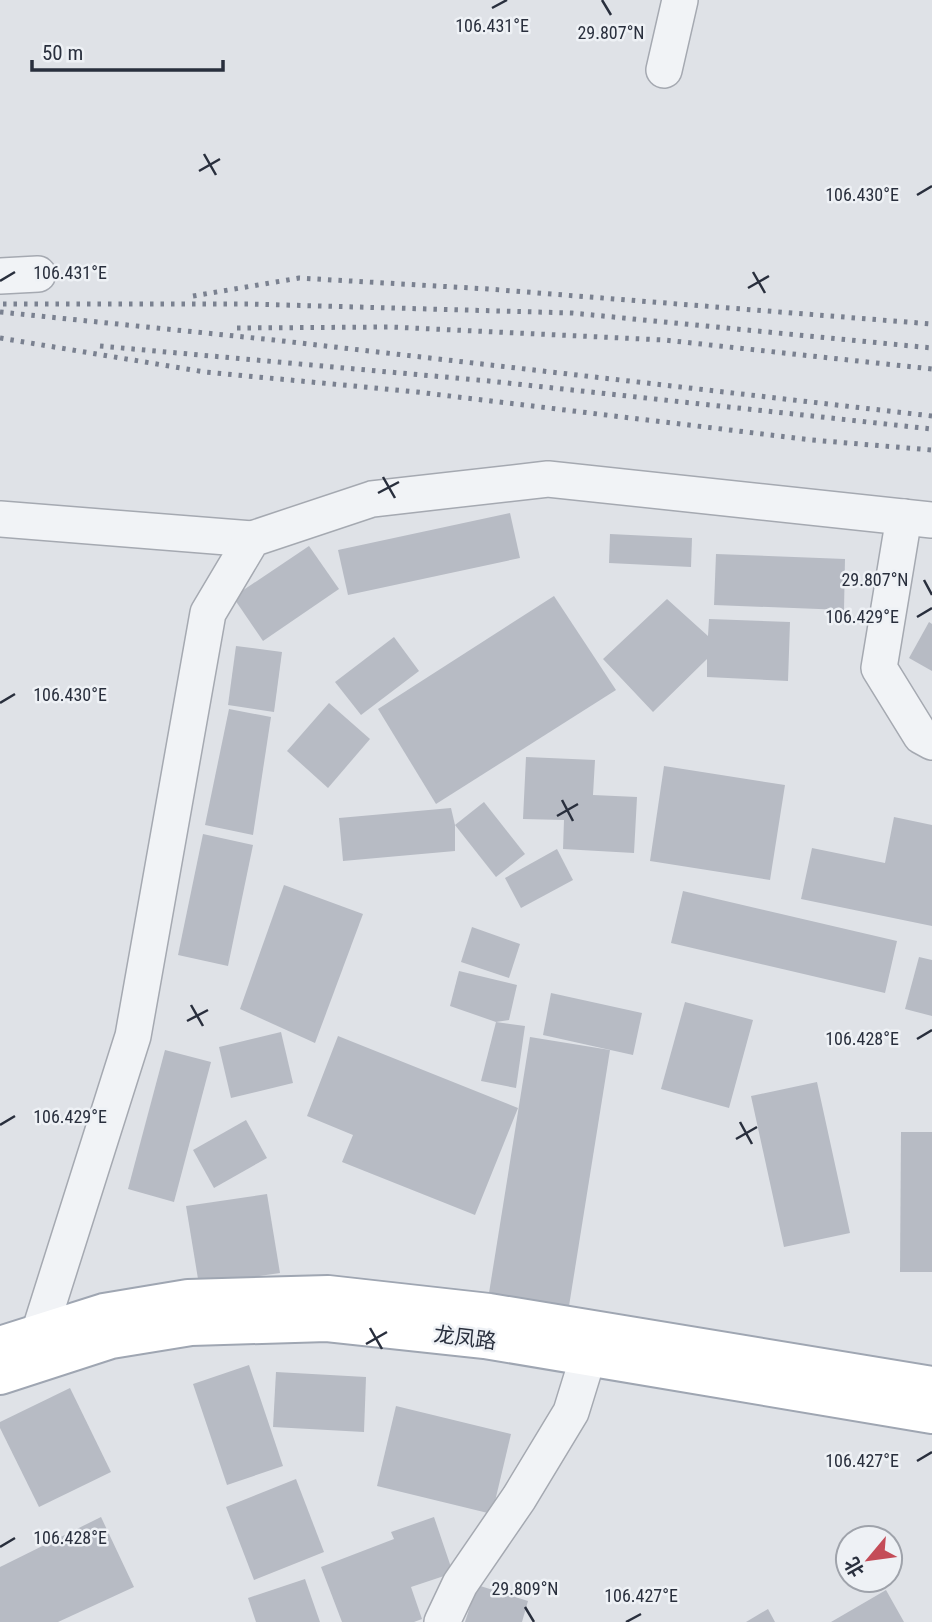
<svg xmlns="http://www.w3.org/2000/svg" width="932" height="1622" font-family="'Roboto Condensed','Noto Sans SC',sans-serif">
<rect width="100%" height="100%" fill="#dfe2e7"/>
<g fill="#b7bbc4">
<polygon points="510,513 520,558 348,595 338,550"/>
<polygon points="610,534 692,538 691,567 609,563"/>
<polygon points="309,546 339,589 263,641 233,597"/>
<polygon points="716,554 845,559 844,610 714,605"/>
<polygon points="554,596 616,690 436,804 378,709"/>
<polygon points="667,599 708,636 709,619 790,622 788,681 707,677 707,659 653,712 603,659"/>
<polygon points="929,622 932,624 932,671 909,658"/>
<polygon points="394,637 419,671 361,715 335,682"/>
<polygon points="236,646 282,652 274,712 228,705"/>
<polygon points="329,703 370,739 328,788 287,751"/>
<polygon points="229,709 271,717 253,835 205,825"/>
<polygon points="526,757 595,760 593,795 637,797 634,853 563,849 564,820 523,819"/>
<polygon points="664,766 785,785 770,880 650,861"/>
<polygon points="484,802 525,854 496,877 455,825"/>
<polygon points="451,808 455,825 455,851 343,861 339,818"/>
<polygon points="894,817 932,825 932,926 801,899 812,848 885,863"/>
<polygon points="203,834 253,845 228,966 178,955"/>
<polygon points="557,849 573,880 521,908 505,878"/>
<polygon points="284,885 363,914 315,1043 240,1009"/>
<polygon points="683,891 897,941 885,993 671,943"/>
<polygon points="472,927 520,944 509,978 461,962"/>
<polygon points="919,957 932,960 932,1016 905,1009"/>
<polygon points="459,971 517,985 509,1020 496,1022 450,1006"/>
<polygon points="551,993 642,1013 633,1055 543,1035"/>
<polygon points="685,1002 753,1020 729,1108 661,1089"/>
<polygon points="496,1022 525,1026 516,1088 481,1081"/>
<polygon points="281,1032 293,1083 231,1098 219,1047"/>
<polygon points="338,1036 518,1108 475,1215 342,1162 353,1135 307,1116"/>
<polygon points="530,1037 610,1050 569,1306 489,1293"/>
<polygon points="165,1050 211,1062 174,1202 128,1189"/>
<polygon points="817,1082 850,1233 784,1247 751,1096"/>
<polygon points="246,1120 267,1158 214,1188 193,1150"/>
<polygon points="901,1132 932,1132 932,1272 900,1272"/>
<polygon points="267,1194 280,1273 199,1285 186,1206"/>
<polygon points="249,1365 283,1466 227,1485 193,1384"/>
<polygon points="276,1372 366,1377 364,1432 273,1427"/>
<polygon points="70,1388 111,1472 39,1507 0,1428 0,1422"/>
<polygon points="396,1406 511,1434 492,1514 377,1486"/>
<polygon points="296,1479 324,1552 254,1580 226,1507"/>
<polygon points="101,1517 134,1587 58,1622 0,1622 0,1567"/>
<polygon points="434,1517 453,1573 411,1587 422,1619 414,1622 342,1622 321,1567 394,1539 391,1532"/>
<polygon points="305,1579 320,1622 256,1622 248,1598"/>
<polygon points="477,1585 528,1601 522,1622 465,1622"/>
<polygon points="886,1590 904,1622 831,1622"/>
<polygon points="768,1609 775,1622 746,1622"/>
</g>
<g fill="none" stroke-linecap="round" stroke-linejoin="round">
<g stroke="#a5a9b1" stroke-width="38">
<g id="minor">
<polyline points="664,70 680,0"/>
<polyline points="0,276 38,274"/>
<polyline points="904,517 879,668 921,736 932,742"/>
<polyline points="0,519 252,539"/>
<polyline points="28,1353 39,1333 133,1036 208,613 252,539 372,499 548,479 932,520"/>
<polyline points="442,1622 460,1584 519,1498 571,1412 588,1357 594,1330"/>
</g>
</g>
<g stroke="#9fa6b2" stroke-width="42">
<g id="major">
<polyline points="0,1346 104,1313 188,1299 328,1295 489,1313 932,1386"/>
<polyline points="0,1375 111,1339 191,1326 327,1322 485,1339 932,1414"/>
</g>
</g>
<use href="#minor" stroke="#f1f3f6" stroke-width="35"/>
<use href="#major" stroke="#fff" stroke-width="38"/>
<g stroke="#7a8190" stroke-width="5" stroke-dasharray="3.5 7" stroke-linecap="butt">
<polyline points="193,296 299,278 488,289 932,324"/>
<polyline points="3,304 248,304 572,313 932,348"/>
<polyline points="0,312 274,340 932,416"/>
<polyline points="237,328 391,327 664,340 932,369"/>
<polyline points="0,338 205,372 417,392 812,440 932,450"/>
<polyline points="100,346 489,381 932,429"/>
</g>
</g>
<path fill="none" stroke="#292f3d" stroke-width="2.5" d="M602,0l9,15M492,8l15,-8M204,154l12,21M199,171l21,-12M917,195l15,-9M753,272l12,21M0,281l15,-9M748,288l21,-12M383,477l12,21M378,493l21,-11M924,580l8,15M917,617l15,-9M0,703l15,-9M562,800l11,21M557,816l21,-12M191,1005l12,21M187,1021l21,-11M917,1039l15,-9M740,1122l12,22M0,1125l15,-9M736,1139l21,-12M370,1328l12,21M366,1344l21,-12M917,1461l15,-9M0,1547l15,-9M525,1607l9,15M626,1622l15,-8"/>
<g text-anchor="middle" dominant-baseline="central" stroke-width="5" stroke-linejoin="round" paint-order="stroke">
<g font-size="21" fill="#292f3d" stroke="#eef1f5">
<text transform="translate(465 1338) rotate(7)">龙凤路</text>
</g>
</g>
<g font-size="18" text-anchor="middle" fill="#292f3d" stroke="#eef1f5" stroke-width="5" stroke-linejoin="round" paint-order="stroke">
<text x="492" y="32">106.431°E</text>
<text x="611" y="39">29.807°N</text>
<text x="862" y="201">106.430°E</text>
<text x="70" y="279">106.431°E</text>
<text x="875" y="586">29.807°N</text>
<text x="862" y="623">106.429°E</text>
<text x="70" y="701">106.430°E</text>
<text x="862" y="1045">106.428°E</text>
<text x="70" y="1123">106.429°E</text>
<text x="862" y="1467">106.427°E</text>
<text x="70" y="1544">106.428°E</text>
<text x="525" y="1595">29.809°N</text>
<text x="641" y="1602">106.427°E</text>
</g>
<g transform="translate(869 1559) rotate(241)"><circle r="33" fill="#eef1f5" stroke="#9fa3ab" stroke-width="2"/>
<path d="M0-5L12 26L0 18L-12 26Z" fill="#c44c58"/>
<text y="-10" font-size="19" font-weight="bold" text-anchor="middle" fill="#292f3d">北</text>
</g>
<path d="M32 60v10h191v-10" fill="none" stroke="#292f3d" stroke-width="3.5"/>
<text x="42" y="60" font-size="21" fill="#292f3d" stroke="#eef1f5" stroke-width="5" paint-order="stroke">50 m</text>
</svg>
